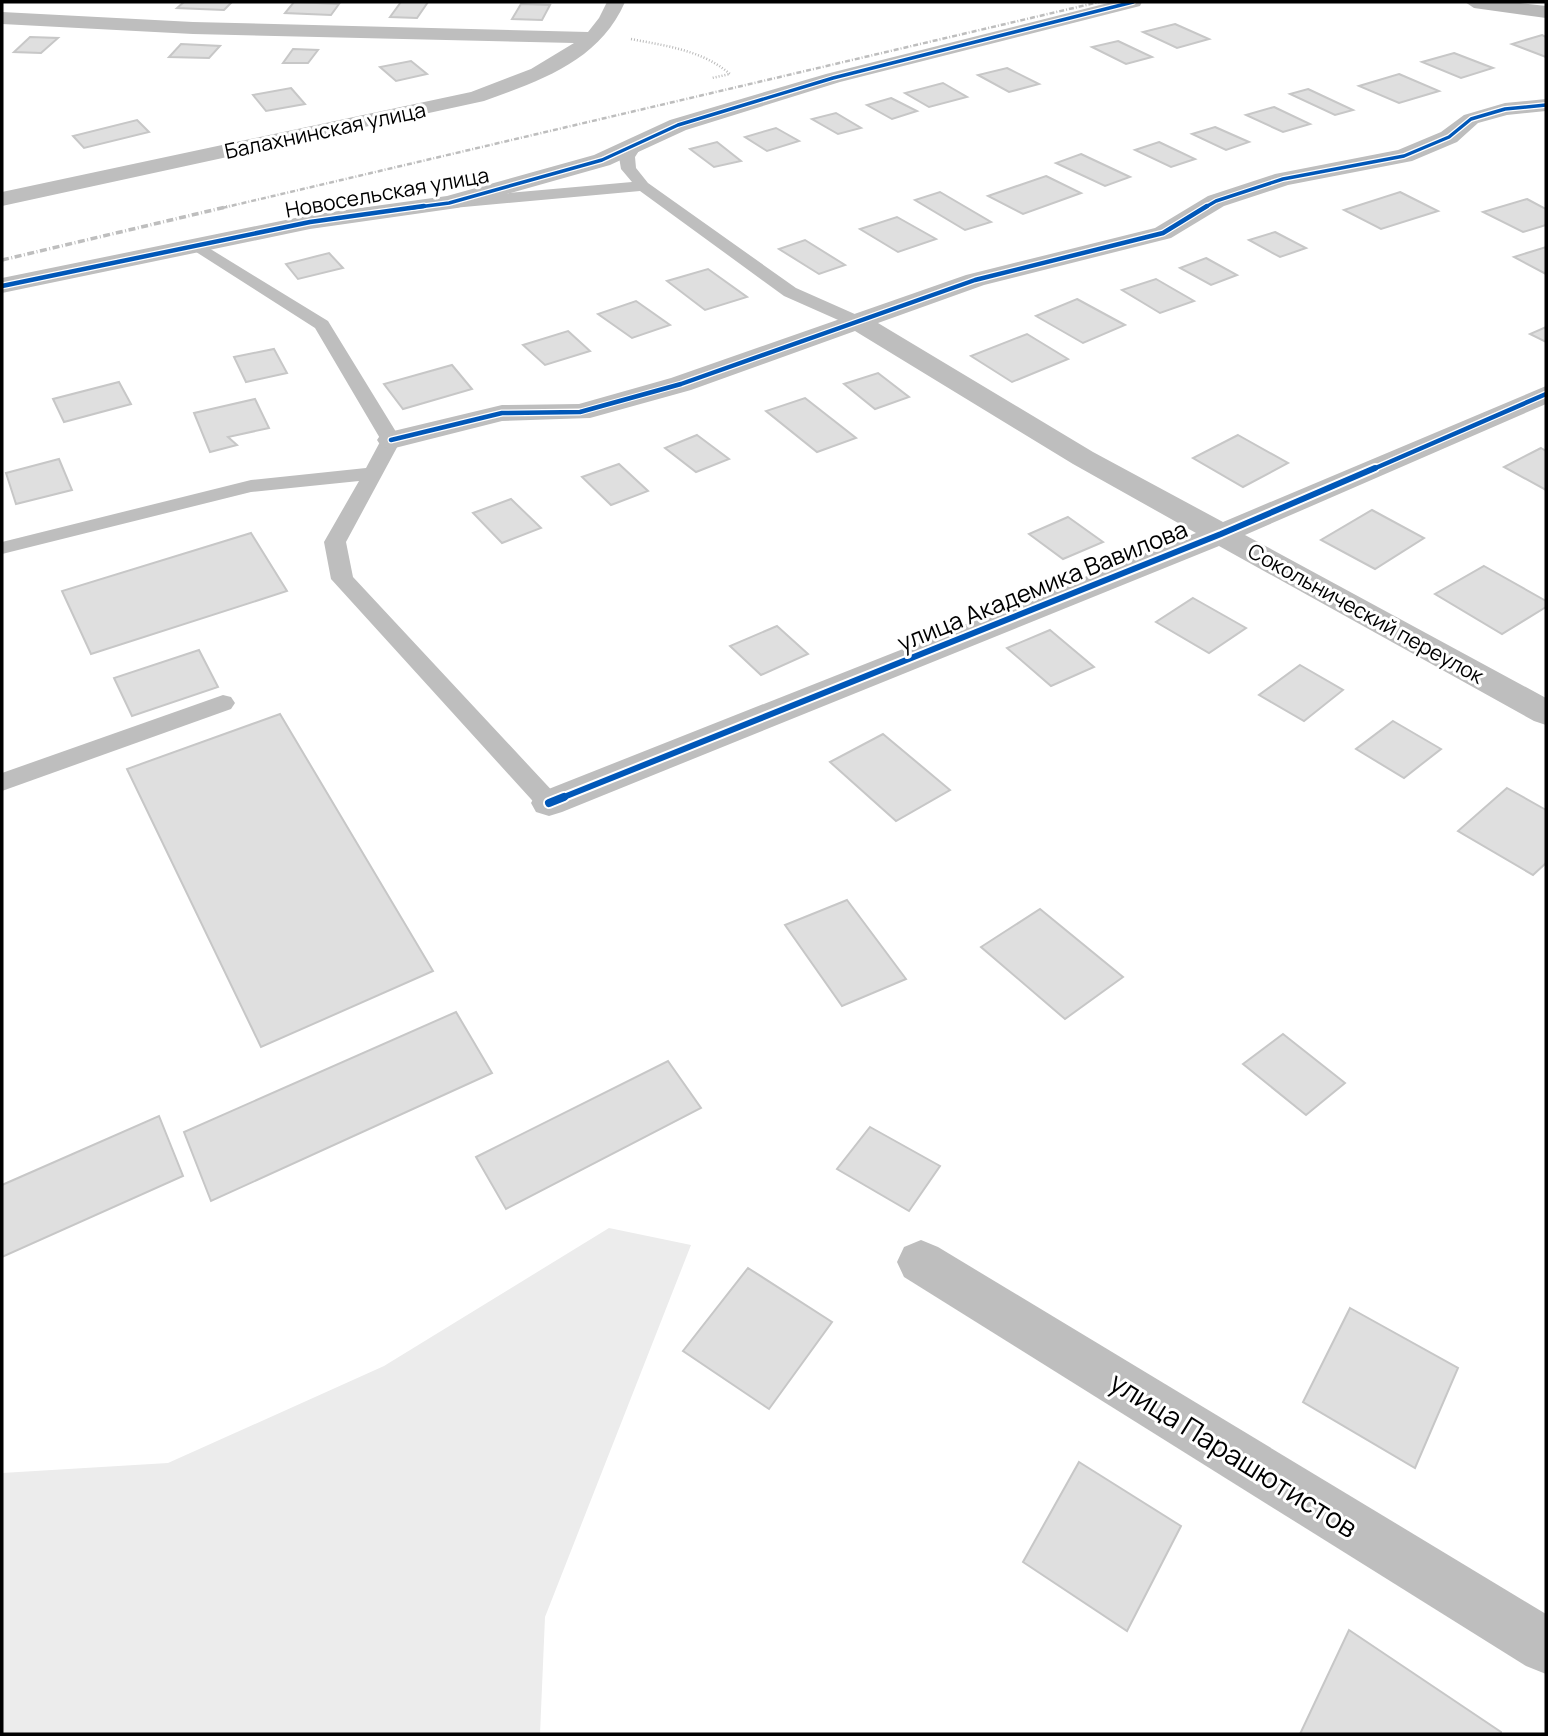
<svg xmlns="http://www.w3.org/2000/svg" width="1548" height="1736" font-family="Manrope,sans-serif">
<rect width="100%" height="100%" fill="#fff"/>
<polygon fill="#ececec" points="609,1228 691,1245 545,1617 540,1734 2,1734 2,1473 168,1463 384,1366"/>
<g fill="#dfdfdf" stroke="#c7c7c7" stroke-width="2">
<polygon points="184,2 232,2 224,10 177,8"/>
<polygon points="294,2 339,4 331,15 285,13"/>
<polygon points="401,2 428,2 417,18 390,17"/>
<polygon points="521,4 550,5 542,20 512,19"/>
<polygon points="1175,24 1209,39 1177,48 1143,32"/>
<polygon points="1542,35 1546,37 1546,57 1512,44"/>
<polygon points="30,37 58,38 41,53 14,52"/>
<polygon points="1118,41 1152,57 1126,64 1092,47"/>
<polygon points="181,44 220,46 209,58 169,57"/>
<polygon points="293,49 318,50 308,63 283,63"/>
<polygon points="1454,53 1493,68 1461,78 1422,62"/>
<polygon points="411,61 427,74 396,81 380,67"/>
<polygon points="1007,68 1039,84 1009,92 978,75"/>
<polygon points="1399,74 1439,91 1399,103 1359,86"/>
<polygon points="943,83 967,97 929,107 905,93"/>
<polygon points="291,88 305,104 266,111 253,95"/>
<polygon points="1308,89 1353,110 1335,115 1290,94"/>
<polygon points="891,98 917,111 892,119 867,105"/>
<polygon points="1274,107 1310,124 1283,132 1246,115"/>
<polygon points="836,113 861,128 838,134 812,119"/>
<polygon points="137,120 149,132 84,148 73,136"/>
<polygon points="1215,127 1249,142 1226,150 1192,134"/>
<polygon points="776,128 799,141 767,151 745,137"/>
<polygon points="717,142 741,161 714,167 690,149"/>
<polygon points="1159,142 1195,159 1171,167 1135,150"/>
<polygon points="1081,154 1130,177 1105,186 1056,163"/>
<polygon points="1046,176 1081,193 1023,214 988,196"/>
<polygon points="940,192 991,222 965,230 915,200"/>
<polygon points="1400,192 1438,211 1381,229 1344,210"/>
<polygon points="1527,199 1546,209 1546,225 1523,232 1483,212"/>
<polygon points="897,217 936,239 898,252 860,229"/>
<polygon points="1275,232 1306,248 1280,257 1249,240"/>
<polygon points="805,240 845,265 819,274 779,249"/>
<polygon points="1546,247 1546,274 1514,257"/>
<polygon points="329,253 343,268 298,279 286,264"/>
<polygon points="1206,258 1237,275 1211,285 1180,268"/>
<polygon points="708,269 747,297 705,310 667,281"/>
<polygon points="1156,279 1194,301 1160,313 1122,290"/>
<polygon points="1077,299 1125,325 1083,343 1036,316"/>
<polygon points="636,301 670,325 632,338 598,314"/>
<polygon points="1546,327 1546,342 1530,334"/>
<polygon points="568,331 590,351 545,365 523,345"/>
<polygon points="1027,334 1068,359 1012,382 971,356"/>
<polygon points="274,349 287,373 246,382 234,357"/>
<polygon points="452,365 472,389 403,409 384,384"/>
<polygon points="878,373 909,397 875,409 844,384"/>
<polygon points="119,382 131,404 64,422 53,399"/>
<polygon points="805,398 856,438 817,452 766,411"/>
<polygon points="255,399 269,428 228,437 237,445 210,452 194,413"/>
<polygon points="697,435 729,459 696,472 665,448"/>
<polygon points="1238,435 1288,463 1243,487 1193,458"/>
<polygon points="1541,448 1546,451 1546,490 1504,467"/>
<polygon points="59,459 72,490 16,504 6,473"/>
<polygon points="619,464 648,491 611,505 582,477"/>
<polygon points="511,499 541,528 502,543 473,513"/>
<polygon points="1372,510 1424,538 1375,569 1321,540"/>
<polygon points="1068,517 1103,542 1063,559 1029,534"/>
<polygon points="251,533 287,591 91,654 62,591"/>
<polygon points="1484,566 1546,601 1546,607 1502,634 1435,594"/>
<polygon points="1193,598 1246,628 1209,653 1156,622"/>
<polygon points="777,626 808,654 761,675 730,646"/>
<polygon points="1050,630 1094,667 1051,686 1007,648"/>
<polygon points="199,650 218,687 132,716 114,678"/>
<polygon points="1300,665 1343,690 1304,721 1259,695"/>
<polygon points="280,714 433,971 261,1047 127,769"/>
<polygon points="1393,721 1441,749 1404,778 1356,749"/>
<polygon points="883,734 950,790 896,821 830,762"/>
<polygon points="1507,788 1546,810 1546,863 1533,875 1458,831"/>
<polygon points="847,900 906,979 842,1006 785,925"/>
<polygon points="1040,909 1123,977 1065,1019 981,947"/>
<polygon points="456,1012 492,1073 211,1201 184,1132"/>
<polygon points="1283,1034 1345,1083 1306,1115 1243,1064"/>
<polygon points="668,1061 701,1108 506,1209 476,1157"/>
<polygon points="159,1116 183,1176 2,1257 2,1185"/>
<polygon points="870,1127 940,1166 909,1211 837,1169"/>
<polygon points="748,1268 832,1322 769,1409 683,1351"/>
<polygon points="1350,1308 1458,1368 1415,1468 1303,1402"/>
<polygon points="1079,1462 1181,1526 1127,1631 1023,1562"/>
<polygon points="1349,1630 1501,1732 1501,1734 1300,1734"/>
</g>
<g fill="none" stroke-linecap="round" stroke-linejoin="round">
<path stroke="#b9b9b9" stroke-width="2.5" stroke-dasharray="1 2" stroke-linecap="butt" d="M631,39c35,7 71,11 99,35l-18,4"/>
<g fill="#bebebe" fill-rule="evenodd">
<polygon points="637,139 644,143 635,157 636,168 648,183 796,288 866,319 869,323 866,327 854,327 784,296 640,191 453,208 445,203 453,198 632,182 621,169 619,157 632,140"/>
<polygon points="199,242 328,321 401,440 346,542 353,577 558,797 562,803 558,809 549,812 540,809 331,579 324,542 359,481 251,492 2,554 2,542 251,480 366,468 381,440 315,328 193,250 191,247"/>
<polygon points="223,695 231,697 235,703 231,709 2,791 2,773"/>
</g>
<g fill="#bebebe" fill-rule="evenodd">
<path d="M607,2h18c-26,59 -83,78 -141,99l-482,105v-14l469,-100 60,-23 43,-26 -381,-9 -191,-10v-12l191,10 395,10 11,-14z"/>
<polygon points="1112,2 1142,2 1140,6 840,82 686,130 610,165 457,208 310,229 2,293 2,278 310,215 447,196 594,155 670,120 826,74"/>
<polygon points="1546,99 1546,111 1507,115 1478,123 1457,142 1412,161 1288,185 1224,206 1171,238 984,285 878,323 1093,452 1223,522 1546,386 1546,404 1245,535 1546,698 1546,725 1534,721 1219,546 562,812 549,816 536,812 531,803 536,794 1196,533 1073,464 855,331 691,390 590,418 502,421 391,449 381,446 377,440 381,434 502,405 579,404 671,378 966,275 1155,228 1208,196 1275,174 1398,150 1441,132 1464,115 1505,103"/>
<polygon points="921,1240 938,1247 1546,1614 1546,1674 1526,1666 904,1277 897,1262 904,1247"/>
</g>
<polygon fill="#b8b8b8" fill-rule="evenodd" points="1465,2 1512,2 1546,6 1546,18 1474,8"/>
<polyline stroke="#bebebe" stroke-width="2.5" stroke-dasharray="5 2 1 2" stroke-linecap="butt" points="222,208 1099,2"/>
<polyline stroke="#bebebe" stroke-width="3.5" stroke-dasharray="7 2.5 1 2.5" stroke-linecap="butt" points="2,260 230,206"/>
<g stroke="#fff" stroke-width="6">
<g id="cycleway-far3">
<polyline points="411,208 449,203 602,160 678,125 833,78 1133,2"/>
<polyline points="1204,208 1216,201 1283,179 1404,156 1449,137 1471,119 1505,109 1546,105"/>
</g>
</g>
<g stroke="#fff" stroke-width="7">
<g id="cycleway-far2">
<polyline points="2,286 310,222 424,206"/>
<polyline points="391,440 502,413 580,412 681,384 975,280 1163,233 1207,206"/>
<polyline points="1371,470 1546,394"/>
</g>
</g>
<g stroke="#fff" stroke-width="10">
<polyline id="cycleway-far1" points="559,799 1221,534 1375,468"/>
</g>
<g stroke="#fff" stroke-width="12">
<polyline id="cycleway" points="549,803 564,797"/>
</g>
<use href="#cycleway-far3" stroke="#0057b8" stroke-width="3.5"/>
<use href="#cycleway-far2" stroke="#0057b8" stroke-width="4.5"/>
<use href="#cycleway-far1" stroke="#0057b8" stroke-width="6"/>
<use href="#cycleway" stroke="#0057b8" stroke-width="8"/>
</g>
<g text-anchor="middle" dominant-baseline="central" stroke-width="6" stroke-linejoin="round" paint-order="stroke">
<g font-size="21" fill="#000" stroke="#fff">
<text transform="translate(325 130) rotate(-12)">Балахнинская улица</text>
<text transform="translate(387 192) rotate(-10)">Новосельская улица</text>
<text transform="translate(1366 613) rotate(29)">Сокольнический переулок</text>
</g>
<g font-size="24" fill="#000" stroke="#fff">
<text transform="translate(1042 585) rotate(-22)">улица Академика Вавилова</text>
</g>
<g font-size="28" fill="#000" stroke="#fff">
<text transform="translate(1234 1454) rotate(32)">улица Парашютистов</text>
</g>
</g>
<rect width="1548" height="1736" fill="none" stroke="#000000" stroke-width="7"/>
</svg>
